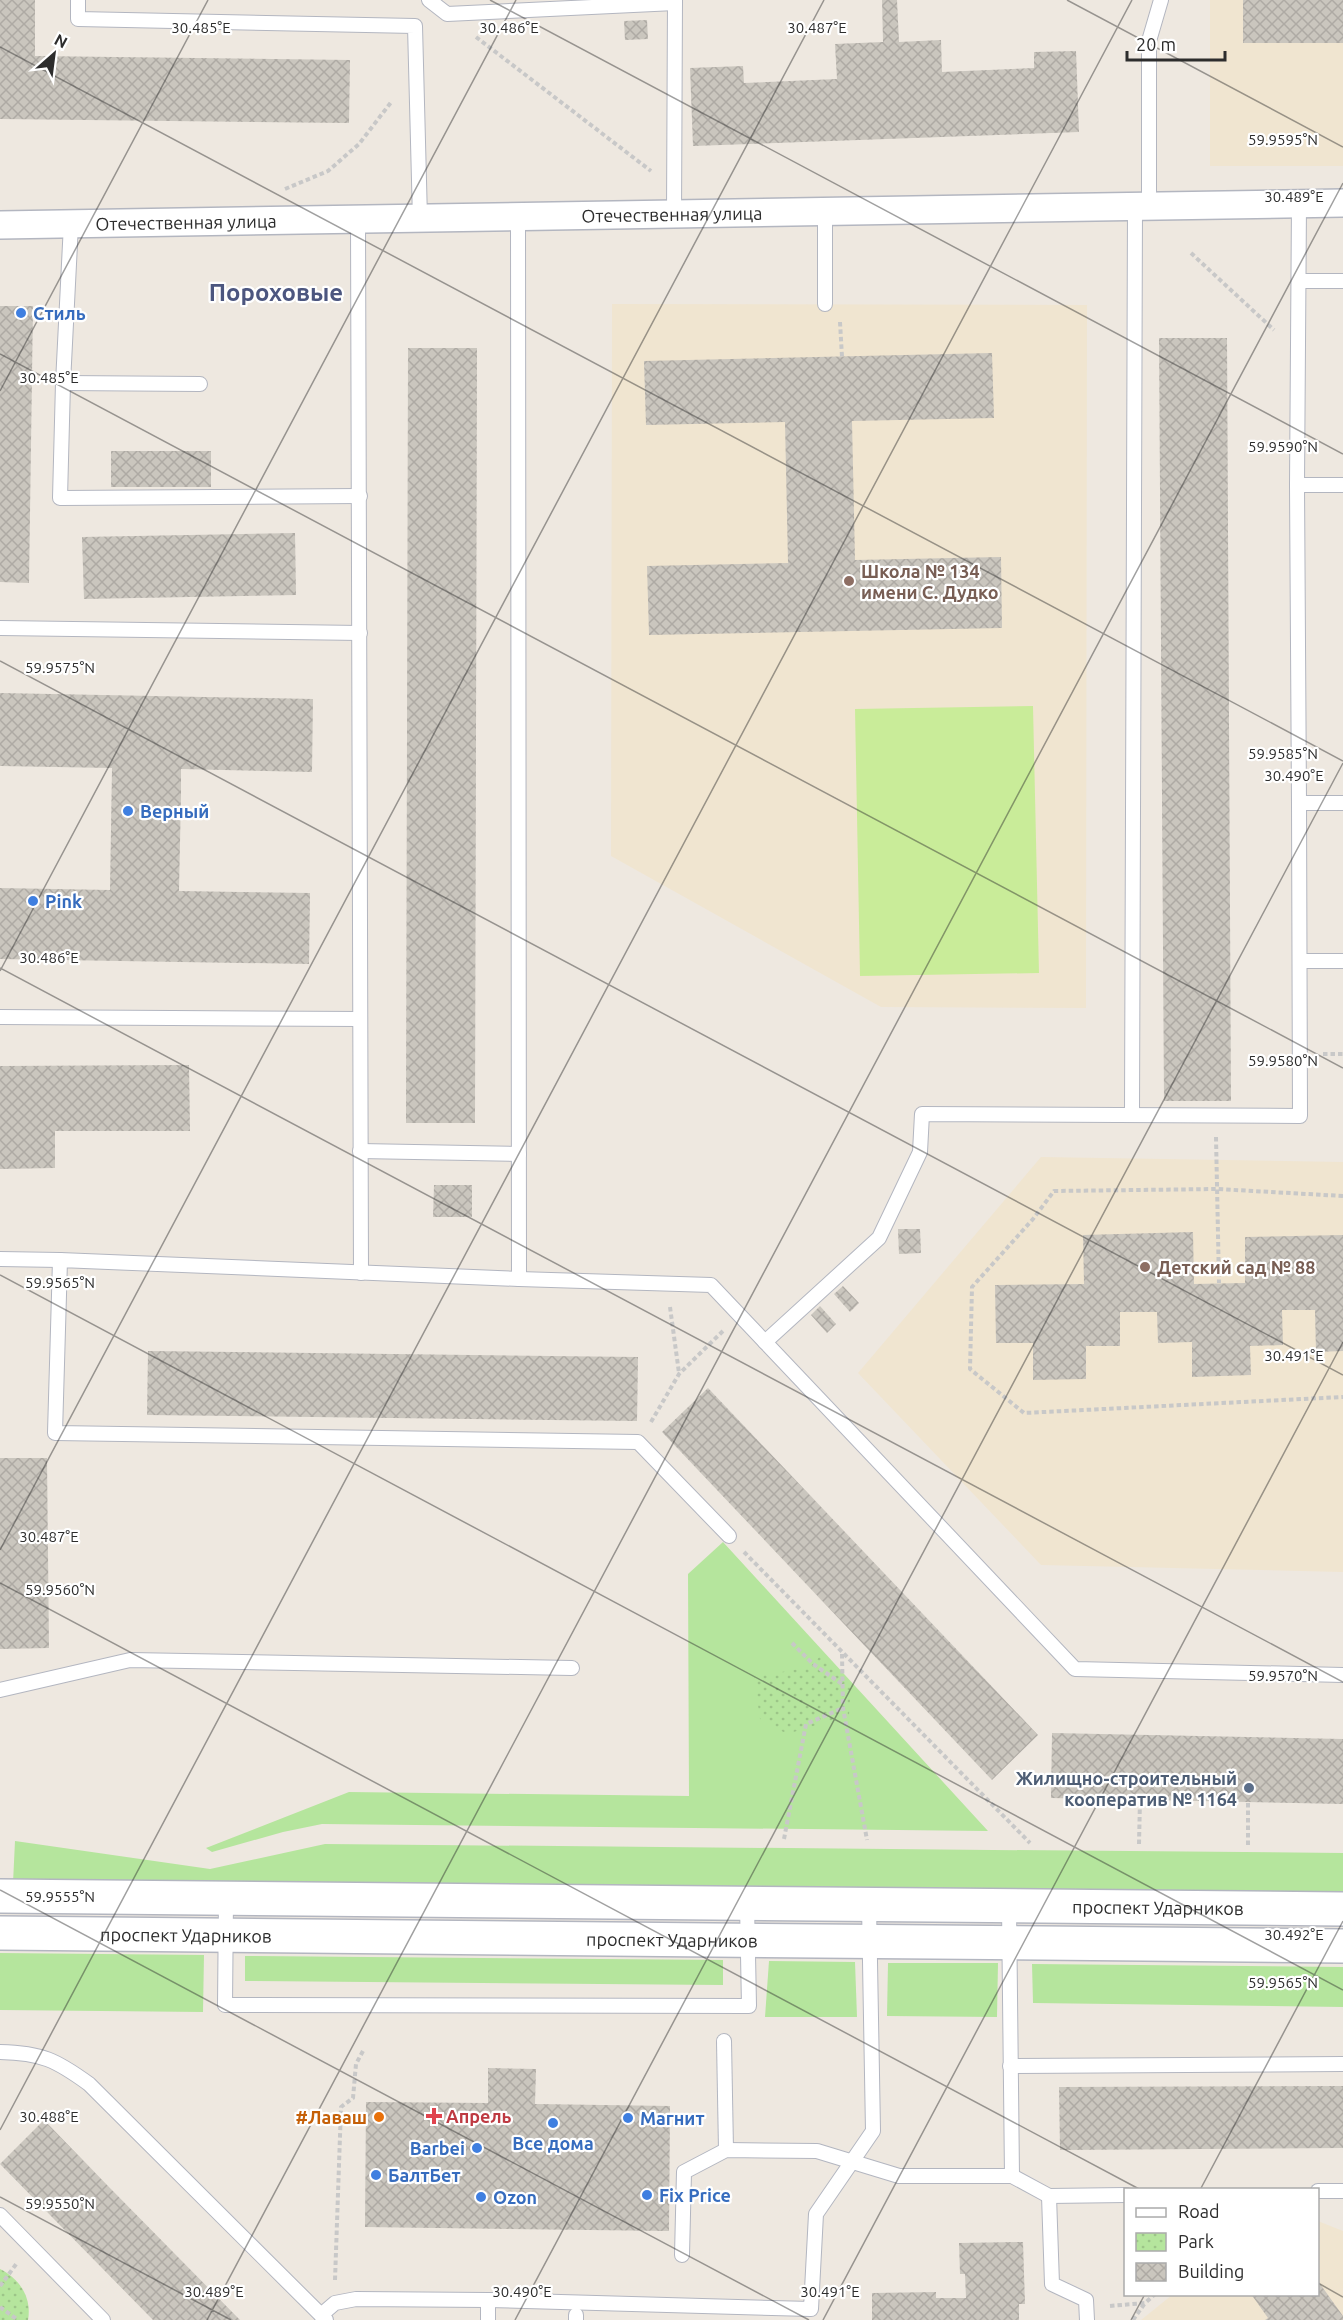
<svg xmlns="http://www.w3.org/2000/svg" width="1343" height="2320" font-family="Ubuntu,sans-serif">
<defs>
<pattern id="park-dots" width="8" height="8" patternUnits="userSpaceOnUse" patternTransform="scale(1.5)"><rect width="8" height="8" fill="#b5e59d"/><path d="M2 2h.1M6 6h.1" fill="none" stroke="#9cc588" stroke-width="1.8" stroke-linecap="round"/></pattern>
<pattern id="building-cross-hatch" width="8" height="8" patternUnits="userSpaceOnUse" patternTransform="scale(1.5)"><rect width="8" height="8" fill="#cac6be"/><path d="M0 0l8 8M0 8l8-8" fill="none" stroke="#aeaaa4"/></pattern>
</defs>
<rect width="100%" height="100%" fill="#eee8e0"/>
<g fill="#f0e5d0">
<rect x="1210" y="0" width="133" height="166"/>
<polygon points="612,304 1087,305 1086,1008 881,1007 611,856"/>
<polygon points="1041,1157 1343,1162 1343,1572 1041,1565 858,1373"/>
<polygon points="1318,2221 1343,2231 1343,2320 1141,2320 1172,2295 1318,2294"/>
</g>
<g fill="#b5e59d">
<polygon points="723,1542 988,1831 322,1824 283,1832 212,1852 206,1848 349,1792 689,1796 688,1574"/>
<polygon points="15,1841 210,1869 325,1844 1343,1853 1343,1896 13,1883"/>
<polygon points="0,1953 204,1955 203,2012 0,2010"/>
<polygon points="245,1956 723,1960 723,1985 245,1981"/>
<polygon points="769,1961 855,1962 857,2017 765,2017"/>
<polygon points="888,1963 998,1963 997,2017 887,2016"/>
<polygon points="1032,1964 1343,1967 1343,2007 1033,2003"/>
</g>
<g fill="url(#park-dots)">
<polygon points="822,1654 851,1683 849,1715 787,1734 760,1719 754,1677 810,1667"/>
<path d="M0,2269c20,10 32,29 28,51h-28z"/>
</g>
<polygon fill="#c9ec99" points="1033,706 1039,973 860,976 855,709"/>
<g fill="url(#building-cross-hatch)">
<polygon points="0,0 35,0 35,56 350,60 349,123 0,119"/>
<polygon points="882,0 897,0 899,42 941,40 942,72 1034,68 1034,52 1076,51 1079,132 693,146 690,68 743,66 744,83 837,79 835,44 883,42"/>
<rect x="1243" y="0" width="100" height="43"/>
<polygon points="647,20 648,39 625,40 624,21"/>
<polygon points="0,306 33,306 29,583 0,582"/>
<polygon points="1159,338 1227,338 1231,1101 1164,1101"/>
<polygon points="408,348 477,348 475,1123 406,1123"/>
<polygon points="992,353 994,418 852,421 855,560 1001,557 1002,628 649,635 647,566 788,563 785,422 646,425 644,361"/>
<rect x="111" y="451" width="100" height="36"/>
<polygon points="295,533 296,595 84,599 82,537"/>
<polygon points="0,693 313,699 312,772 181,769 181,795 179,891 310,893 309,964 0,959 0,888 110,890 112,768 0,766"/>
<polygon points="189,1065 190,1131 55,1131 55,1168 0,1169 0,1066"/>
<polygon points="434,1185 472,1185 472,1217 433,1217"/>
<polygon points="898,1229 920,1229 921,1253 899,1254"/>
<polygon points="1193,1232 1194,1284 1245,1283 1245,1237 1343,1235 1343,1351 1316,1352 1315,1310 1282,1310 1283,1345 1250,1346 1251,1375 1192,1377 1192,1342 1158,1343 1157,1312 1120,1312 1120,1346 1086,1346 1086,1379 1033,1380 1033,1343 996,1343 995,1285 1084,1284 1083,1235"/>
<polygon points="843,1286 859,1303 850,1312 834,1294"/>
<polygon points="820,1306 836,1324 827,1333 811,1315"/>
<polygon points="148,1351 638,1357 637,1421 147,1415"/>
<polygon points="708,1388 1038,1735 992,1780 662,1432"/>
<polygon points="0,1458 47,1458 49,1648 0,1649"/>
<polygon points="1052,1733 1343,1739 1343,1804 1051,1798"/>
<polygon points="488,2068 536,2069 535,2104 670,2106 669,2231 365,2227 366,2102 488,2103"/>
<polygon points="1343,2086 1343,2148 1060,2150 1059,2087"/>
<polygon points="44,2120 108,2186 240,2320 153,2320 0,2164"/>
<polygon points="1023,2242 1025,2304 1019,2304 1019,2320 872,2320 872,2293 936,2292 936,2298 966,2298 965,2274 960,2274 959,2243"/>
<polygon points="1318,2281 1343,2316 1343,2320 1265,2320 1268,2318 1251,2294 1318,2294"/>
</g>
<g fill="none" stroke-linecap="round" stroke-linejoin="round">
<g stroke="#b3b6c0" stroke-width="16">
<g id="lane">
<polyline points="78,0 78,19 415,26 420,219"/>
<polyline points="429,0 447,14 675,3"/>
<polyline points="1149,206 1149,41 1161,0"/>
<polyline points="674,215 675,0"/>
<polyline points="518,217 519,1279 60,1260 55,1433 638,1442 729,1536"/>
<polyline points="358,219 361,1273"/>
<polyline points="71,224 63,383 60,498 360,496"/>
<polyline points="1299,281 1343,281"/>
<polyline points="825,304 825,212"/>
<polyline points="63,383 200,384"/>
<polyline points="1297,485 1343,485"/>
<polyline points="0,628 360,633"/>
<polyline points="1299,803 1297,485 1299,204"/>
<polyline points="1300,961 1343,961"/>
<polyline points="0,1017 360,1019"/>
<polyline points="1132,1114 1135,206"/>
<polyline points="360,1151 519,1154"/>
<polyline points="0,1259 60,1260"/>
<polyline points="519,1279 711,1285 1075,1669 1343,1675"/>
<polyline points="765,1342 879,1238 920,1152 922,1114 1300,1116 1299,803 1343,803"/>
<polyline points="0,1690 130,1660 572,1668"/>
<polyline points="226,1899 225,2005 749,2006 747,1904"/>
<polyline points="1009,1906 1012,2176"/>
<polyline points="724,2041 726,2150"/>
<path d="M0,2052c42,1 56,8 89,32l237,236"/>
<polyline points="1010,2066 1343,2064"/>
<polyline points="1318,2191 1343,2191"/>
<polyline points="1049,2196 1052,2284 1086,2300 1087,2320"/>
<polyline points="0,2215 103,2320"/>
<polyline points="682,2255 684,2172 726,2150 817,2151 899,2176 1012,2176 1049,2196 1126,2195"/>
<polyline points="488,2300 488,2320"/>
<polyline points="321,2315 335,2303 356,2299 488,2300 811,2309 816,2214 873,2131 869,1905"/>
<polyline points="576,2320 576,2315"/>
</g>
</g>
<g stroke="#b3b6c0" stroke-width="30">
<g id="street">
<path id="s1" d="M0,225l1343,-22"/>
</g>
</g>
<g stroke="#b3b6c0" stroke-width="36">
<g id="secondary">
<path id="s2" d="M0,1896l1343,13"/>
<path id="s3" d="M0,1933l1343,13"/>
</g>
</g>
<g stroke="#c8c8c8" stroke-width="4" stroke-dasharray="4.5 3" stroke-linecap="butt">
<polyline points="476,37 651,171"/>
<polyline points="285,189 328,171 359,144 392,101"/>
<polyline points="1191,253 1274,330"/>
<polyline points="840,322 842,357"/>
<polyline points="1323,1054 1343,1054"/>
<polyline points="1216,1137 1219,1283"/>
<polyline points="1343,1196 1218,1189 1054,1191 1033,1219 972,1287 970,1369 1024,1413 1343,1397"/>
<polyline points="670,1307 679,1373"/>
<polyline points="651,1422 679,1374 724,1330"/>
<polyline points="744,1552 1030,1843"/>
<polyline points="792,1643 813,1664 842,1684"/>
<polyline points="842,1654 843,1708 867,1840"/>
<polyline points="784,1839 806,1724 843,1708"/>
<polyline points="1139,1844 1140,1800"/>
<polyline points="1248,1845 1248,1802"/>
<polyline points="335,2280 341,2107 353,2098 356,2064 364,2049"/>
<polyline points="0,2286 17,2263"/>
<polyline points="1110,2306 1145,2303 1155,2294"/>
<polyline points="0,2307 18,2320"/>
<polyline points="1133,2320 1145,2303"/>
</g>
<use href="#lane" stroke="#fff" stroke-width="14"/>
<use href="#street" stroke="#fff" stroke-width="27"/>
<use href="#secondary" stroke="#fff" stroke-width="33"/>
</g>
<path fill="none" stroke="#2d2d2d" stroke-width="1.5" stroke-opacity="0.45" d="M490,0l853,454M1067,0l276,147M0,47l1343,714M0,354l1343,714M0,391l208,-391M0,661l1343,714M0,968l1343,714M0,971l516,-971M0,1275l1343,715M0,1550l824,-1550M0,1583l1141,607M0,1890l809,430M0,2130l1132,-2130M1200,2190l143,-269M0,2197l231,123M1318,2283l25,14M207,2320l1136,-2137M515,2320l828,-1557M823,2320l520,-978M1131,2320l14,-26"/>
<g fill="#3f7fe0" stroke="#fff" stroke-width="2">
<circle cx="21" cy="313" r="6"/>
<circle cx="128" cy="811" r="6"/>
<circle cx="33" cy="901" r="6"/>
<circle cx="628" cy="2118" r="6"/>
<circle cx="553" cy="2123" r="6"/>
<circle cx="477" cy="2148" r="6"/>
<circle cx="376" cy="2175" r="6"/>
<circle cx="647" cy="2195" r="6"/>
<circle cx="481" cy="2197" r="6"/>
</g>
<g fill="#8d6e63" stroke="#fff" stroke-width="2">
<circle cx="849" cy="581" r="6"/>
<circle cx="1145" cy="1267" r="6"/>
</g>
<circle fill="#5c6f8a" stroke="#fff" stroke-width="2" cx="1249" cy="1788" r="6"/>
<path fill="#e0444e" stroke="#fff" stroke-width="2" d="M431 2107h6v6h6v6h-6v6h-6v-6h-6v-6h6z"/>
<circle fill="#e8710a" stroke="#fff" stroke-width="2" cx="379" cy="2117" r="6"/>
<g text-anchor="middle" dominant-baseline="central" stroke-width="4.5" stroke-linejoin="round" paint-order="stroke">
<g font-size="18" fill="#2d2d2d" stroke="#fff">
<text stroke="none"><textPath href="#s1" startOffset="672">Отечественная улица</textPath></text>
<text stroke="none"><textPath href="#s1" startOffset="186">Отечественная улица</textPath></text>
<text stroke="none"><textPath href="#s2" startOffset="1158">проспект Ударников</textPath></text>
<text stroke="none"><textPath href="#s3" startOffset="186">проспект Ударников</textPath></text>
<text stroke="none"><textPath href="#s3" startOffset="672">проспект Ударников</textPath></text>
</g>
<g font-size="18" font-weight="bold" fill="#366cbe" stroke="#fff" text-anchor="start">
<text x="33" y="313">Стиль</text>
<text x="140" y="811">Верный</text>
<text x="45" y="901">Pink</text>
<text x="640" y="2118">Магнит</text>
<text x="553" y="2143" text-anchor="middle">Все дома</text>
<text x="465" y="2148" text-anchor="end">Barbei</text>
<text x="388" y="2175">БалтБет</text>
<text x="659" y="2195">Fix Price</text>
<text x="493" y="2197">Ozon</text>
</g>
<g font-size="18" font-weight="bold" fill="#785e54" stroke="#fff" text-anchor="start">
<text x="861" y="571">Школа № 134<tspan x="861" dy="21">имени С. Дудко</tspan></text>
<text x="1157" y="1267">Детский сад № 88</text>
</g>
<g font-size="18" font-weight="bold" fill="#4e5e75" stroke="#fff" text-anchor="end">
<text x="1237" y="1778">Жилищно-строительный<tspan x="1237" dy="21">кооператив № 1164</tspan></text>
</g>
<g font-size="18" font-weight="bold" fill="#be3a42" stroke="#fff" text-anchor="start">
<text x="446" y="2116">Апрель</text>
</g>
<g font-size="18" font-weight="bold" fill="#c56008" stroke="#fff" text-anchor="end">
<text x="367" y="2117">#Лаваш</text>
</g>
<g font-size="24" font-weight="bold" fill="#4c567f" stroke="#fff">
<text x="276" y="292">Пороховые</text>
</g>
</g>
<g font-size="15" text-anchor="middle" fill="#2d2d2d" stroke="#fff" stroke-width="4.5" stroke-linejoin="round" paint-order="stroke">
<text x="201" y="33">30.485°E</text>
<text x="509" y="33">30.486°E</text>
<text x="817" y="33">30.487°E</text>
<text x="1283" y="145">59.9595°N</text>
<text x="1294" y="202">30.489°E</text>
<text x="49" y="383">30.485°E</text>
<text x="1283" y="452">59.9590°N</text>
<text x="60" y="673">59.9575°N</text>
<text x="1283" y="759">59.9585°N</text>
<text x="1294" y="781">30.490°E</text>
<text x="49" y="963">30.486°E</text>
<text x="1283" y="1066">59.9580°N</text>
<text x="60" y="1288">59.9565°N</text>
<text x="1294" y="1361">30.491°E</text>
<text x="49" y="1542">30.487°E</text>
<text x="60" y="1595">59.9560°N</text>
<text x="1283" y="1681">59.9570°N</text>
<text x="60" y="1902">59.9555°N</text>
<text x="1294" y="1940">30.492°E</text>
<text x="1283" y="1988">59.9565°N</text>
<text x="49" y="2122">30.488°E</text>
<text x="60" y="2209">59.9550°N</text>
<text x="214" y="2297">30.489°E</text>
<text x="522" y="2297">30.490°E</text>
<text x="830" y="2297">30.491°E</text>
</g>
<rect x="1124" y="2188" width="195" height="108" fill="#ffffff" stroke="#ababab" stroke-width="1.5"/>
<rect x="1136" y="2208" width="30" height="9" fill="#ffffff" stroke="#ababab" stroke-width="1.5"/>
<text x="1178" y="2218" font-size="18" fill="#2d2d2d">Road</text>
<rect x="1136" y="2233" width="30" height="18" fill="url(#park-dots)" stroke="#ababab" stroke-width="1.5"/>
<text x="1178" y="2248" font-size="18" fill="#2d2d2d">Park</text>
<rect x="1136" y="2263" width="30" height="18" fill="url(#building-cross-hatch)" stroke="#ababab" stroke-width="1.5"/>
<text x="1178" y="2278" font-size="18" fill="#2d2d2d">Building</text>
<g transform="translate(54 54) rotate(28)" stroke="#ffffff" stroke-width="4.5" paint-order="stroke">
<path d="M0-4.5L10 22L0 15L-10 22Z" fill="#2d2d2d"/>
<text y="-9" font-size="16" font-weight="bold" text-anchor="middle" fill="#2d2d2d">N</text>
</g>
<path d="M1127 51v9h98v-9" fill="none" stroke="#2d2d2d" stroke-width="3"/>
<text x="1136" y="51" font-size="18" fill="#2d2d2d" stroke="#ffffff" stroke-width="4.5" paint-order="stroke">20 m</text>
</svg>
